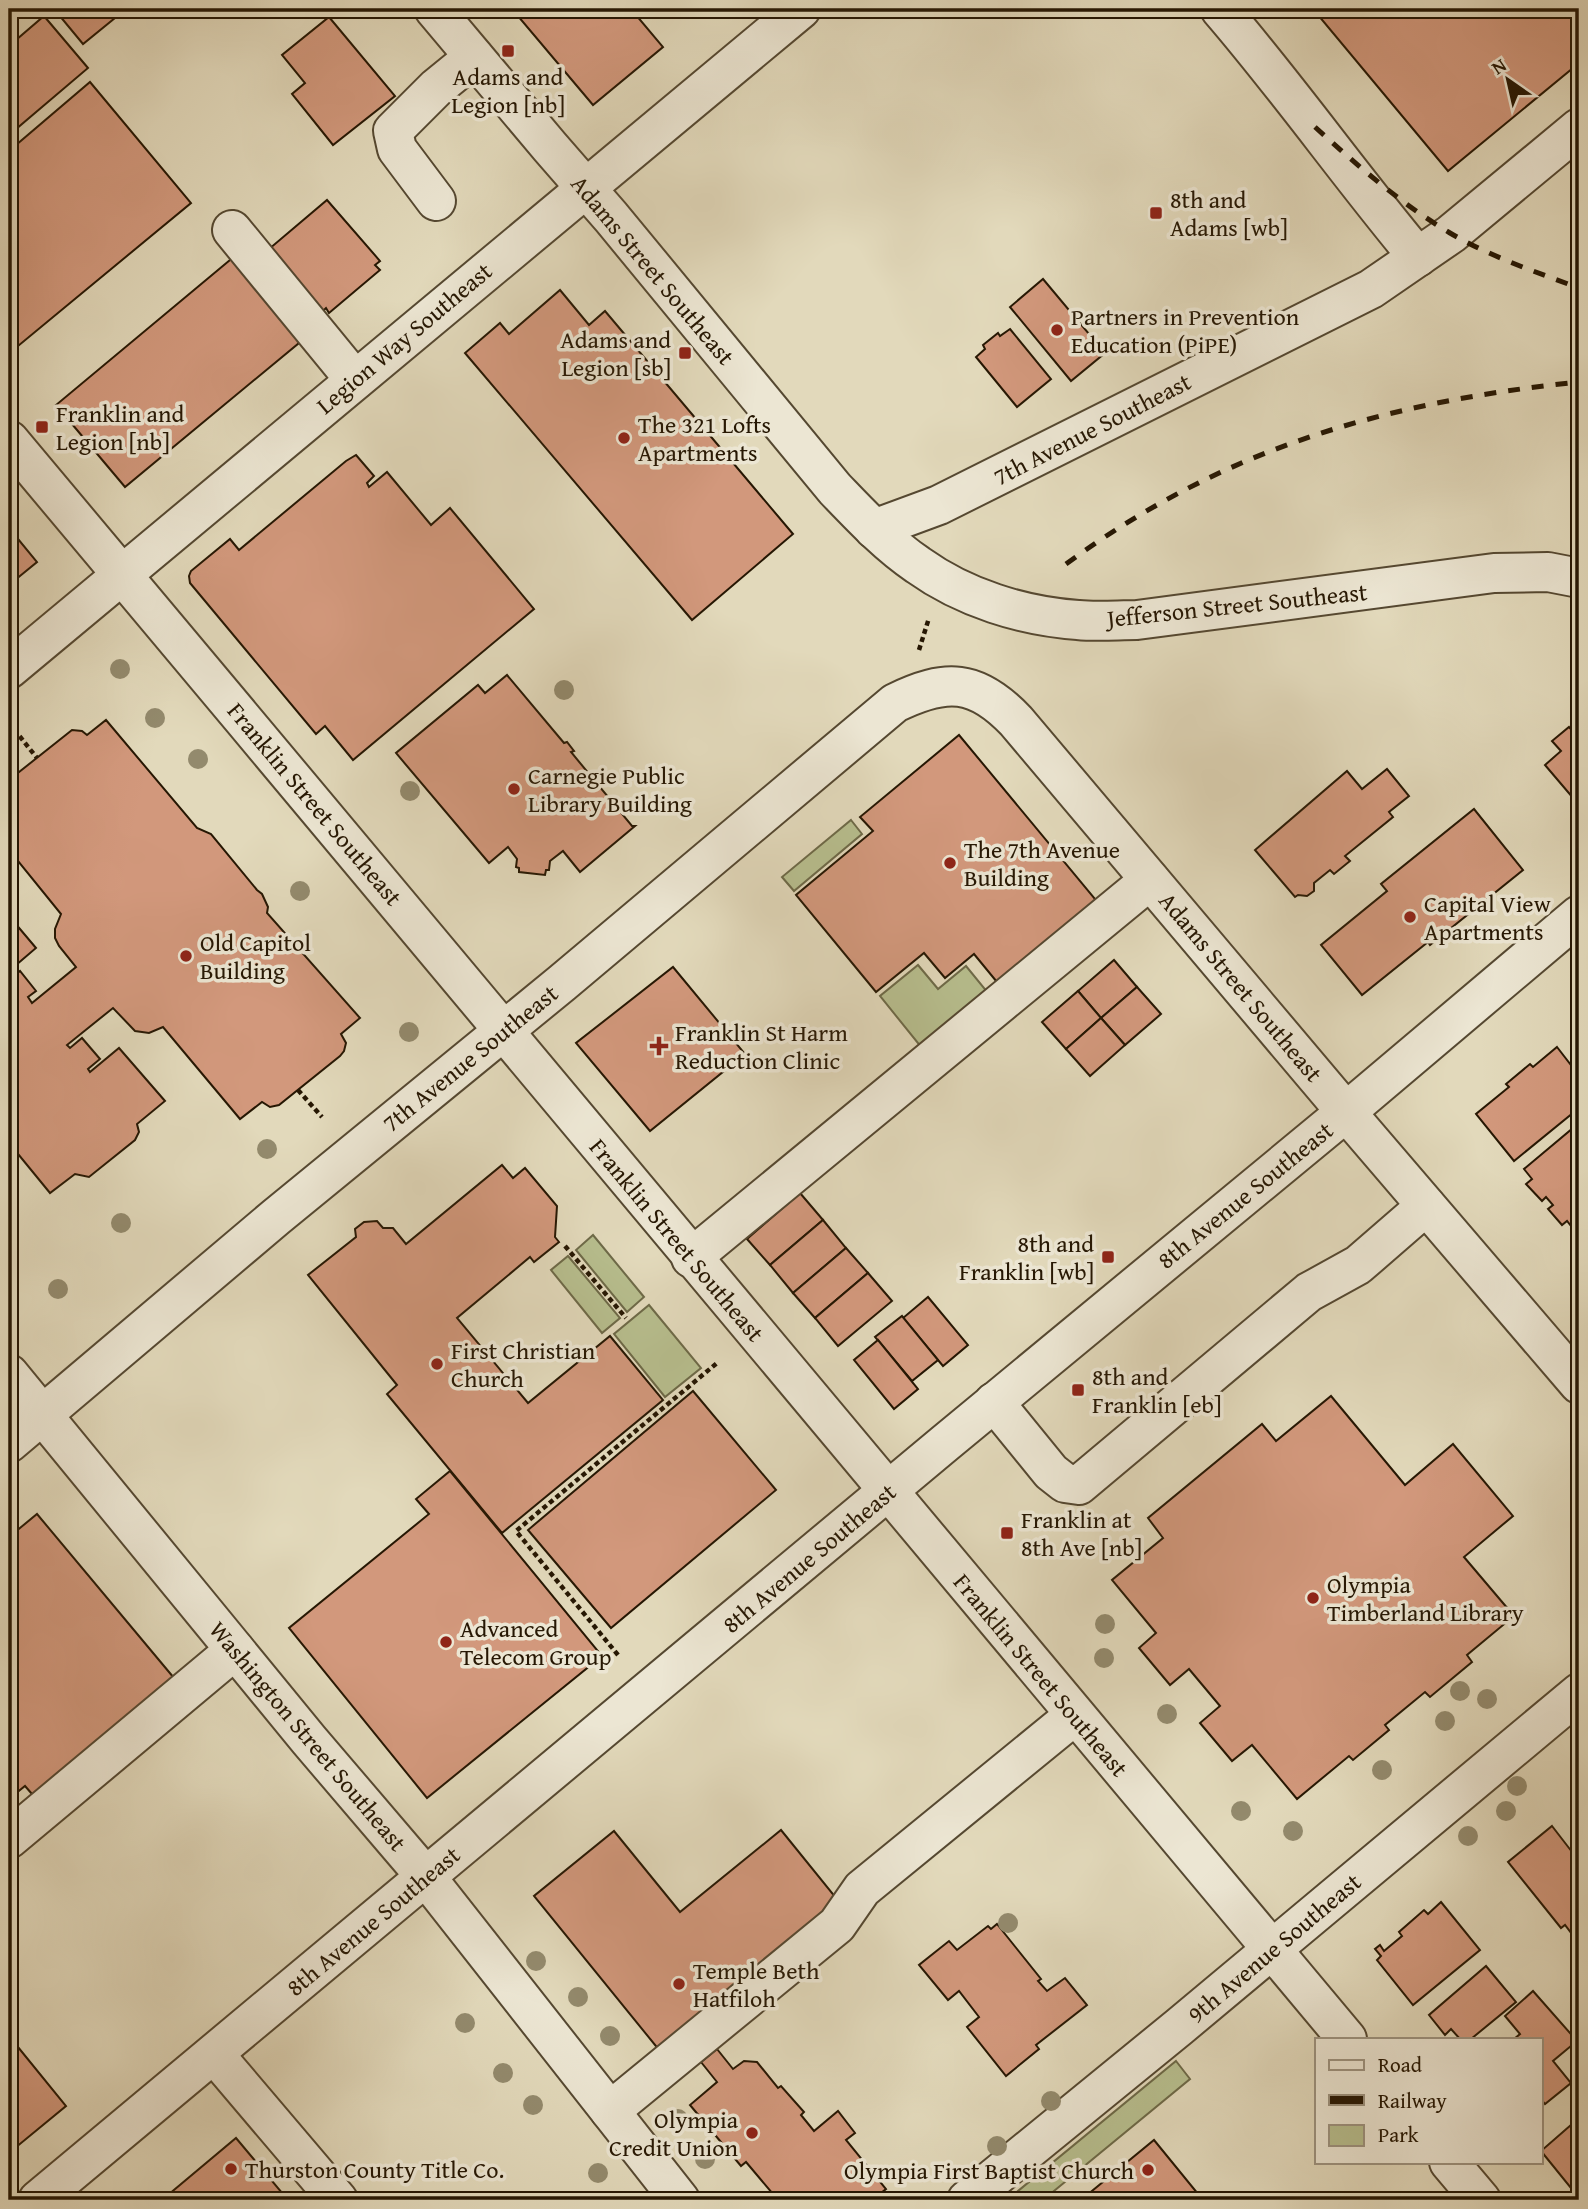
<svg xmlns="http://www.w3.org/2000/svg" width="1588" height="2209" font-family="'Gentium Book Plus',serif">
<rect width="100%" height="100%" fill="#e2d9bb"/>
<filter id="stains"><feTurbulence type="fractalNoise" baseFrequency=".00286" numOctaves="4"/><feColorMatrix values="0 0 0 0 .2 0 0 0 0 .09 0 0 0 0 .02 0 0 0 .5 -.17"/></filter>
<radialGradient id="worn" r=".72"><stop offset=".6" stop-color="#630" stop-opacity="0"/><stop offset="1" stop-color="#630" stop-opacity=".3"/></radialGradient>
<g fill="#b7be8e" stroke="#6e6a48" stroke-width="2">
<polygon points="851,820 862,834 794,891 782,877"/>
<polygon points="918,965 938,989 966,966 993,999 926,1053 880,996"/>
<polygon points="593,1235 644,1297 627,1312 576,1250"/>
<polygon points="568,1256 620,1318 602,1333 551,1270"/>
<polygon points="649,1305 701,1368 665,1397 614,1334"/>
<polygon points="1176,2061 1190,2079 1043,2200 1007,2200"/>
</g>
<g fill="#d2987c" stroke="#261703" stroke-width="2">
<polygon points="54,9 126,9 83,44"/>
<polygon points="512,9 631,9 663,47 593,105"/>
<polygon points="1313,9 1579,9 1579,63 1448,171"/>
<polygon points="44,16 88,68 9,135 9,46"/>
<polygon points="329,17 395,96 333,145 292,94 305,83 282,55"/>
<polygon points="90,82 191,203 12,351 9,348 9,151"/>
<polygon points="327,200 380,261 375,265 380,270 329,313 326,308 322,312 269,249"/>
<polygon points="236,255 305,338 125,487 56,405"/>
<polygon points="1043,279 1105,353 1071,381 1010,307"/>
<polygon points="560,290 589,325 605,311 793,534 692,620 465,353 500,323 509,334"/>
<polygon points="1010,329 1051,379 1017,407 976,357 985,349 983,345 998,333 1000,336"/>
<polygon points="356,455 374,476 367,483 369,487 387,472 431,525 450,508 534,609 353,760 325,726 316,734 190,583 189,576 191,571 230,539 239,550 346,461"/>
<polygon points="9,528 37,562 9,585"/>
<polygon points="507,675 564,743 567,742 574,751 571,752 632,826 635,826 580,872 563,851 550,861 549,870 546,870 545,875 519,872 519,868 516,867 517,859 508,847 489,863 396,753 478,685 485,693"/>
<polygon points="106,720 197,828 211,834 257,890 262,894 268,907 267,913 360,1018 341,1034 346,1043 344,1051 340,1056 279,1105 270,1107 262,1102 240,1119 163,1027 149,1033 135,1031 113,1008 67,1045 70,1048 82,1038 100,1059 88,1069 90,1072 119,1048 165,1101 137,1124 139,1132 135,1140 89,1177 75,1174 50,1193 9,1143 11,1136 9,1133 9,980 20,971 36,991 28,997 32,1003 76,967 59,946 55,938 55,929 61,914 9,850 9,780 72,730 82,731 87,735"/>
<polygon points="1569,727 1579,738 1579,805 1545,765 1561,751 1552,741"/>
<polygon points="959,735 1105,911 1006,993 974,954 945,978 924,953 876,992 796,895 873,831 860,817"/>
<polygon points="1387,769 1409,796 1389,812 1393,817 1345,856 1350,861 1334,874 1330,870 1314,883 1314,891 1307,896 1298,895 1295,897 1255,850 1347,771 1362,789"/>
<polygon points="1474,809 1523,870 1430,945 1428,942 1362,995 1321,945 1387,891 1381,884"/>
<polygon points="9,916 36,948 9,971"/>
<polygon points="1114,960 1137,987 1101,1018 1078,991"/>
<polygon points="673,967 745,1054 650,1131 576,1043"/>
<polygon points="1137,987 1161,1014 1125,1045 1101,1018"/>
<polygon points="1078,991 1101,1018 1066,1049 1042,1022"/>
<polygon points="1101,1018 1125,1045 1090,1076 1066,1049"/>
<polygon points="1557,1047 1577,1073 1575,1075 1579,1080 1579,1108 1514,1161 1476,1114 1509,1087 1506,1084 1530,1064 1533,1067"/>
<polygon points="1579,1123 1579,1227 1575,1231 1567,1221 1562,1225 1548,1209 1553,1205 1546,1197 1542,1201 1526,1184 1532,1179 1524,1169"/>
<polygon points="502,1165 513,1178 525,1168 557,1206 555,1237 559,1242 534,1262 530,1257 457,1318 528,1403 610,1336 663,1400 502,1533 387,1394 397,1385 308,1275 356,1237 355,1229 364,1222 377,1221 383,1228 393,1228 406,1244"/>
<polygon points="800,1193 823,1220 770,1265 747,1239"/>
<polygon points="823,1220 846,1248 793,1293 770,1265"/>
<polygon points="846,1248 868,1273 815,1318 793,1293"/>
<polygon points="868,1273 892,1301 838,1346 815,1318"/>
<polygon points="928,1297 968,1345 943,1366 903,1318"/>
<polygon points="902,1316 938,1360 912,1381 875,1337"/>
<polygon points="878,1340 918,1389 894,1409 854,1360"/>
<polygon points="693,1391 776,1490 611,1628 528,1530"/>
<polygon points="1331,1396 1405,1485 1453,1444 1513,1516 1464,1557 1514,1616 1467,1655 1472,1662 1430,1697 1425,1692 1385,1725 1389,1730 1353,1760 1349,1756 1297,1799 1252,1745 1232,1761 1200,1723 1220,1706 1189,1669 1170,1685 1139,1648 1156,1633 1112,1580 1163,1538 1148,1518 1262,1424 1276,1441"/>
<polygon points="450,1471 602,1656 427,1798 289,1628 429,1514 416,1499"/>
<polygon points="37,1514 179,1684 39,1802 25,1786 9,1799 9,1537"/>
<polygon points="1552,1826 1579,1861 1578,1942 1565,1925 1561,1928 1508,1862"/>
<polygon points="781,1830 845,1909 664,2056 534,1896 614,1831 680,1912"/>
<polygon points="1441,1902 1480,1950 1413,2005 1377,1960 1381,1956 1375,1949 1380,1945 1384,1951 1402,1936 1399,1932 1424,1910 1428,1914"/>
<polygon points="997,1924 1041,1979 1038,1981 1047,1991 1065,1978 1087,2005 1036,2045 1039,2049 1006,2076 967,2027 979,2017 959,1991 948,2000 919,1965 949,1941 957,1950 988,1926 991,1929"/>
<polygon points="1486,1966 1516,2002 1471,2039 1460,2039 1451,2029 1445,2035 1429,2015"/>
<polygon points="1533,1991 1577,2041 1553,2061 1571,2083 1545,2104 1541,2099 1541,2039 1514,2039 1520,2034 1505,2016"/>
<polygon points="9,2036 66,2106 9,2153"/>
<polygon points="717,2049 733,2069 744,2061 757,2062 778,2088 781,2086 804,2112 801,2115 814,2131 838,2111 855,2133 846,2140 886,2189 872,2200 778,2200 746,2162 741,2166 690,2105 717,2082 701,2062"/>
<polygon points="1579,2118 1579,2198 1541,2151"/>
<polygon points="236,2138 288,2200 162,2200"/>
<polygon points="1154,2140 1203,2200 1081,2200"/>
</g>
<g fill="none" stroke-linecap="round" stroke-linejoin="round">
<g stroke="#554831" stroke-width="42">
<g id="minor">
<path d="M434,9l116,138 61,70 224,272c26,27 52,55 83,76 46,33 104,51 160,55 20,2 40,0 59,0l357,-47 54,-1 31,6"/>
<path d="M1220,9c69,80 130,167 198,248"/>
<polyline points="436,201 397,149 393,131 436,88 474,57"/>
<polyline points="232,230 355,380"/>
<path d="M9,440c447,532 889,1068 1338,1599"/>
<polyline points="874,529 939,505 1371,289 1451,234 1579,128"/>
<polyline points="9,669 801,9"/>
<polyline points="691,1258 1150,880"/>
<polyline points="9,1374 309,1740 426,1877 680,2200"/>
<polyline points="994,1402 1051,1472 1065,1483 1079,1485 1309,1292 1358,1265 1426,1206"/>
<path d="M9,1443l267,-226 286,-234 333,-280c51,-25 81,-24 121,18l330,391 233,272"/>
<polyline points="9,1839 235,1650"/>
<polyline points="214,2054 338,2200"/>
<polyline points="610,2111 837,1925 862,1889 1075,1715"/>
<polyline points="1449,2162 1481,2200"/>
<polyline points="38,2200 944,1444 1346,1112 1579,915"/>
<polyline points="967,2200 1179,2027 1579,1693"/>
</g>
</g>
<g stroke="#261703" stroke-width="4.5" stroke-dasharray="5 3.5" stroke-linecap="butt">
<polyline points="919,650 929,618"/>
<polyline points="9,723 37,758"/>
<polyline points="298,1090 322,1117"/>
<polyline points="565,1246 626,1318"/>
<polyline points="618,1655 516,1531 717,1363"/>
</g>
<use href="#minor" stroke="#ece6d3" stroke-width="38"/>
<g stroke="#261703" stroke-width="5" stroke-dasharray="12 12" stroke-linecap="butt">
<path d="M1315,127c43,39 85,76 135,106 41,24 86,39 129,55"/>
<path d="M1066,564c158,-116 320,-162 513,-182"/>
</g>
</g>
<g fill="#938a6d">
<circle cx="120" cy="669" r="10"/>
<circle cx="564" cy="690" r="10"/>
<circle cx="155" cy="718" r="10"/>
<circle cx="198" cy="759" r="10"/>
<circle cx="410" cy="791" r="10"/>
<circle cx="300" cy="891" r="10"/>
<circle cx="409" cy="1032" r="10"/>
<circle cx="267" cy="1149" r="10"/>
<circle cx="121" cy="1223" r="10"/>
<circle cx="58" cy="1289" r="10"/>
<circle cx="1105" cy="1624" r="10"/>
<circle cx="1104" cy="1658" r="10"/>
<circle cx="1460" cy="1691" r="10"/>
<circle cx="1487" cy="1699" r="10"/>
<circle cx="1167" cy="1714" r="10"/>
<circle cx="1445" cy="1721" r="10"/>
<circle cx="1382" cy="1770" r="10"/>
<circle cx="1517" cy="1786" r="10"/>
<circle cx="1241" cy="1811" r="10"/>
<circle cx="1506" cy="1811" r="10"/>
<circle cx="1293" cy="1831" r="10"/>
<circle cx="1468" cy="1836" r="10"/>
<circle cx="1008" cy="1923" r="10"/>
<circle cx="536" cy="1961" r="10"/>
<circle cx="578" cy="1997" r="10"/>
<circle cx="465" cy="2023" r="10"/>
<circle cx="610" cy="2036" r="10"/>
<circle cx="503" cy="2073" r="10"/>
<circle cx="1051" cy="2101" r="10"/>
<circle cx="533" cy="2105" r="10"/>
<circle cx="678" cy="2119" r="10"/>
<circle cx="997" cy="2146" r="10"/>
<circle cx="705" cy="2159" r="10"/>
<circle cx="598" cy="2173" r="10"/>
</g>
<g fill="#8f2418" stroke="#ece6d3" stroke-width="2.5">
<rect x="501" y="44" width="14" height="14" rx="3.5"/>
<rect x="1149" y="206" width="14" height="14" rx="3.5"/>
<circle cx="1057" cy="330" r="7"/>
<rect x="678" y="346" width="14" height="14" rx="3.5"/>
<rect x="35" y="420" width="14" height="14" rx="3.5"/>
<circle cx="624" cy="438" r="7"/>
<circle cx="514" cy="789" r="7"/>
<circle cx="950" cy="863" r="7"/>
<circle cx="1410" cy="917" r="7"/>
<circle cx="186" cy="956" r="7"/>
<path d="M655.5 1035.5h7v7h7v7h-7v7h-7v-7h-7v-7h7z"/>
<rect x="1101" y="1250" width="14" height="14" rx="3.5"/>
<circle cx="437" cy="1364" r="7"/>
<rect x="1071" y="1383" width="14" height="14" rx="3.5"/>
<rect x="1000" y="1526" width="14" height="14" rx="3.5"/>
<circle cx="1313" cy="1598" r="7"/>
<circle cx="446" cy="1642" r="7"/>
<circle cx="679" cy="1984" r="7"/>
<circle cx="752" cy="2133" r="7"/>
<circle cx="231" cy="2169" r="7"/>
<circle cx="1148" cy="2170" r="7"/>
</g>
<g text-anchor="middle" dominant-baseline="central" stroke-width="7" stroke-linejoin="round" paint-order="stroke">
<g font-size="24" fill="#261703" stroke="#ece6d3" text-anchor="start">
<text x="508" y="76" text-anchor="middle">Adams and<tspan x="508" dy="28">Legion [nb]</tspan></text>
<text x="1170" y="199">8th and<tspan x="1170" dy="28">Adams [wb]</tspan></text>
<text x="1071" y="316">Partners in Prevention<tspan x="1071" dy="28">Education (PiPE)</tspan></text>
<text x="671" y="339" text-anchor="end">Adams and<tspan x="671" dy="28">Legion [sb]</tspan></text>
<text x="56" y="413">Franklin and<tspan x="56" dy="28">Legion [nb]</tspan></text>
<text x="638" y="424">The 321 Lofts<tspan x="638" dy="28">Apartments</tspan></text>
<text x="528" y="775">Carnegie Public<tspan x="528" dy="28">Library Building</tspan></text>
<text x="964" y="849">The 7th Avenue<tspan x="964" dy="28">Building</tspan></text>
<text x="1424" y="903">Capital View<tspan x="1424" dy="28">Apartments</tspan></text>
<text x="200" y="942">Old Capitol<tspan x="200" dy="28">Building</tspan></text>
<text x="675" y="1032">Franklin St Harm<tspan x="675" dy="28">Reduction Clinic</tspan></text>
<text x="1094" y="1243" text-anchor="end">8th and<tspan x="1094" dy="28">Franklin [wb]</tspan></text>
<text x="451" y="1350">First Christian<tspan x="451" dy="28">Church</tspan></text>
<text x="1092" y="1376">8th and<tspan x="1092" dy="28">Franklin [eb]</tspan></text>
<text x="1021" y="1519">Franklin at<tspan x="1021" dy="28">8th Ave [nb]</tspan></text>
<text x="1327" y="1584">Olympia<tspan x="1327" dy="28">Timberland Library</tspan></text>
<text x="460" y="1628">Advanced<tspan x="460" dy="28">Telecom Group</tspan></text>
<text x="693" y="1970">Temple Beth<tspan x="693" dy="28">Hatfiloh</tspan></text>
<text x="738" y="2119" text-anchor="end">Olympia<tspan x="738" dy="28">Credit Union</tspan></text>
<text x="245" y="2169">Thurston County Title Co.</text>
<text x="1134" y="2170" text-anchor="end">Olympia First Baptist Church</text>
</g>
<g font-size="24" fill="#261703" stroke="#ece6d3">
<text transform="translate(653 270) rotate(50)">Adams Street Southeast</text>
<text transform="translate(404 338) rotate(-40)">Legion Way Southeast</text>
<text transform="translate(1092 429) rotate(-27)">7th Avenue Southeast</text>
<text transform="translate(1237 605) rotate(-6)">Jefferson Street Southeast</text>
<text transform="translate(315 804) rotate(50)">Franklin Street Southeast</text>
<text transform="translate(1241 987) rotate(50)">Adams Street Southeast</text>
<text transform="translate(470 1058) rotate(-39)">7th Avenue Southeast</text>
<text transform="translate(1245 1195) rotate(-39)">8th Avenue Southeast</text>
<text transform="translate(677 1240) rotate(50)">Franklin Street Southeast</text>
<text transform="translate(809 1558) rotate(-40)">8th Avenue Southeast</text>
<text transform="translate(1041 1675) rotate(50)">Franklin Street Southeast</text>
<text transform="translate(308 1736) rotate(50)">Washington Street Southeast</text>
<text transform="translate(373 1921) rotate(-40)">8th Avenue Southeast</text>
<text transform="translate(1274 1948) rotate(-40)">9th Avenue Southeast</text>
</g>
</g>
<rect width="1588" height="2209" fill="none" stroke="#e2d9bb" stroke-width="35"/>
<rect x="10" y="10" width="1567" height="2188" fill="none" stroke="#261703" stroke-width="3.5"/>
<rect x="18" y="18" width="1553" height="2174" fill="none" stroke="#261703" stroke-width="2"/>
<rect x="1315" y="2038" width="228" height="126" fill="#ece6d3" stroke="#9d9380" stroke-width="2"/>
<rect x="1329" y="2060" width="35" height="10" fill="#ece6d3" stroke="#9d9380" stroke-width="2"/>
<text x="1378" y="2072" font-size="21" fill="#261703">Road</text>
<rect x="1329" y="2095" width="35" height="10" fill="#261703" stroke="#9d9380" stroke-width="2"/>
<text x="1378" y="2108" font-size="21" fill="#261703">Railway</text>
<rect x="1329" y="2125" width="35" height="21" fill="#b7be8e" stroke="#9d9380" stroke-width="2"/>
<text x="1378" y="2142" font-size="21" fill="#261703">Park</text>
<g transform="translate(1508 80) rotate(326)" stroke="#ece6d3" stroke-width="5" paint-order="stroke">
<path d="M0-5L12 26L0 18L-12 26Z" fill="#261703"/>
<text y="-10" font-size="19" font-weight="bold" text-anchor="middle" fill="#261703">N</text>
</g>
<rect width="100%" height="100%" filter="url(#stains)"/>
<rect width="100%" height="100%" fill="url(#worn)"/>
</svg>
